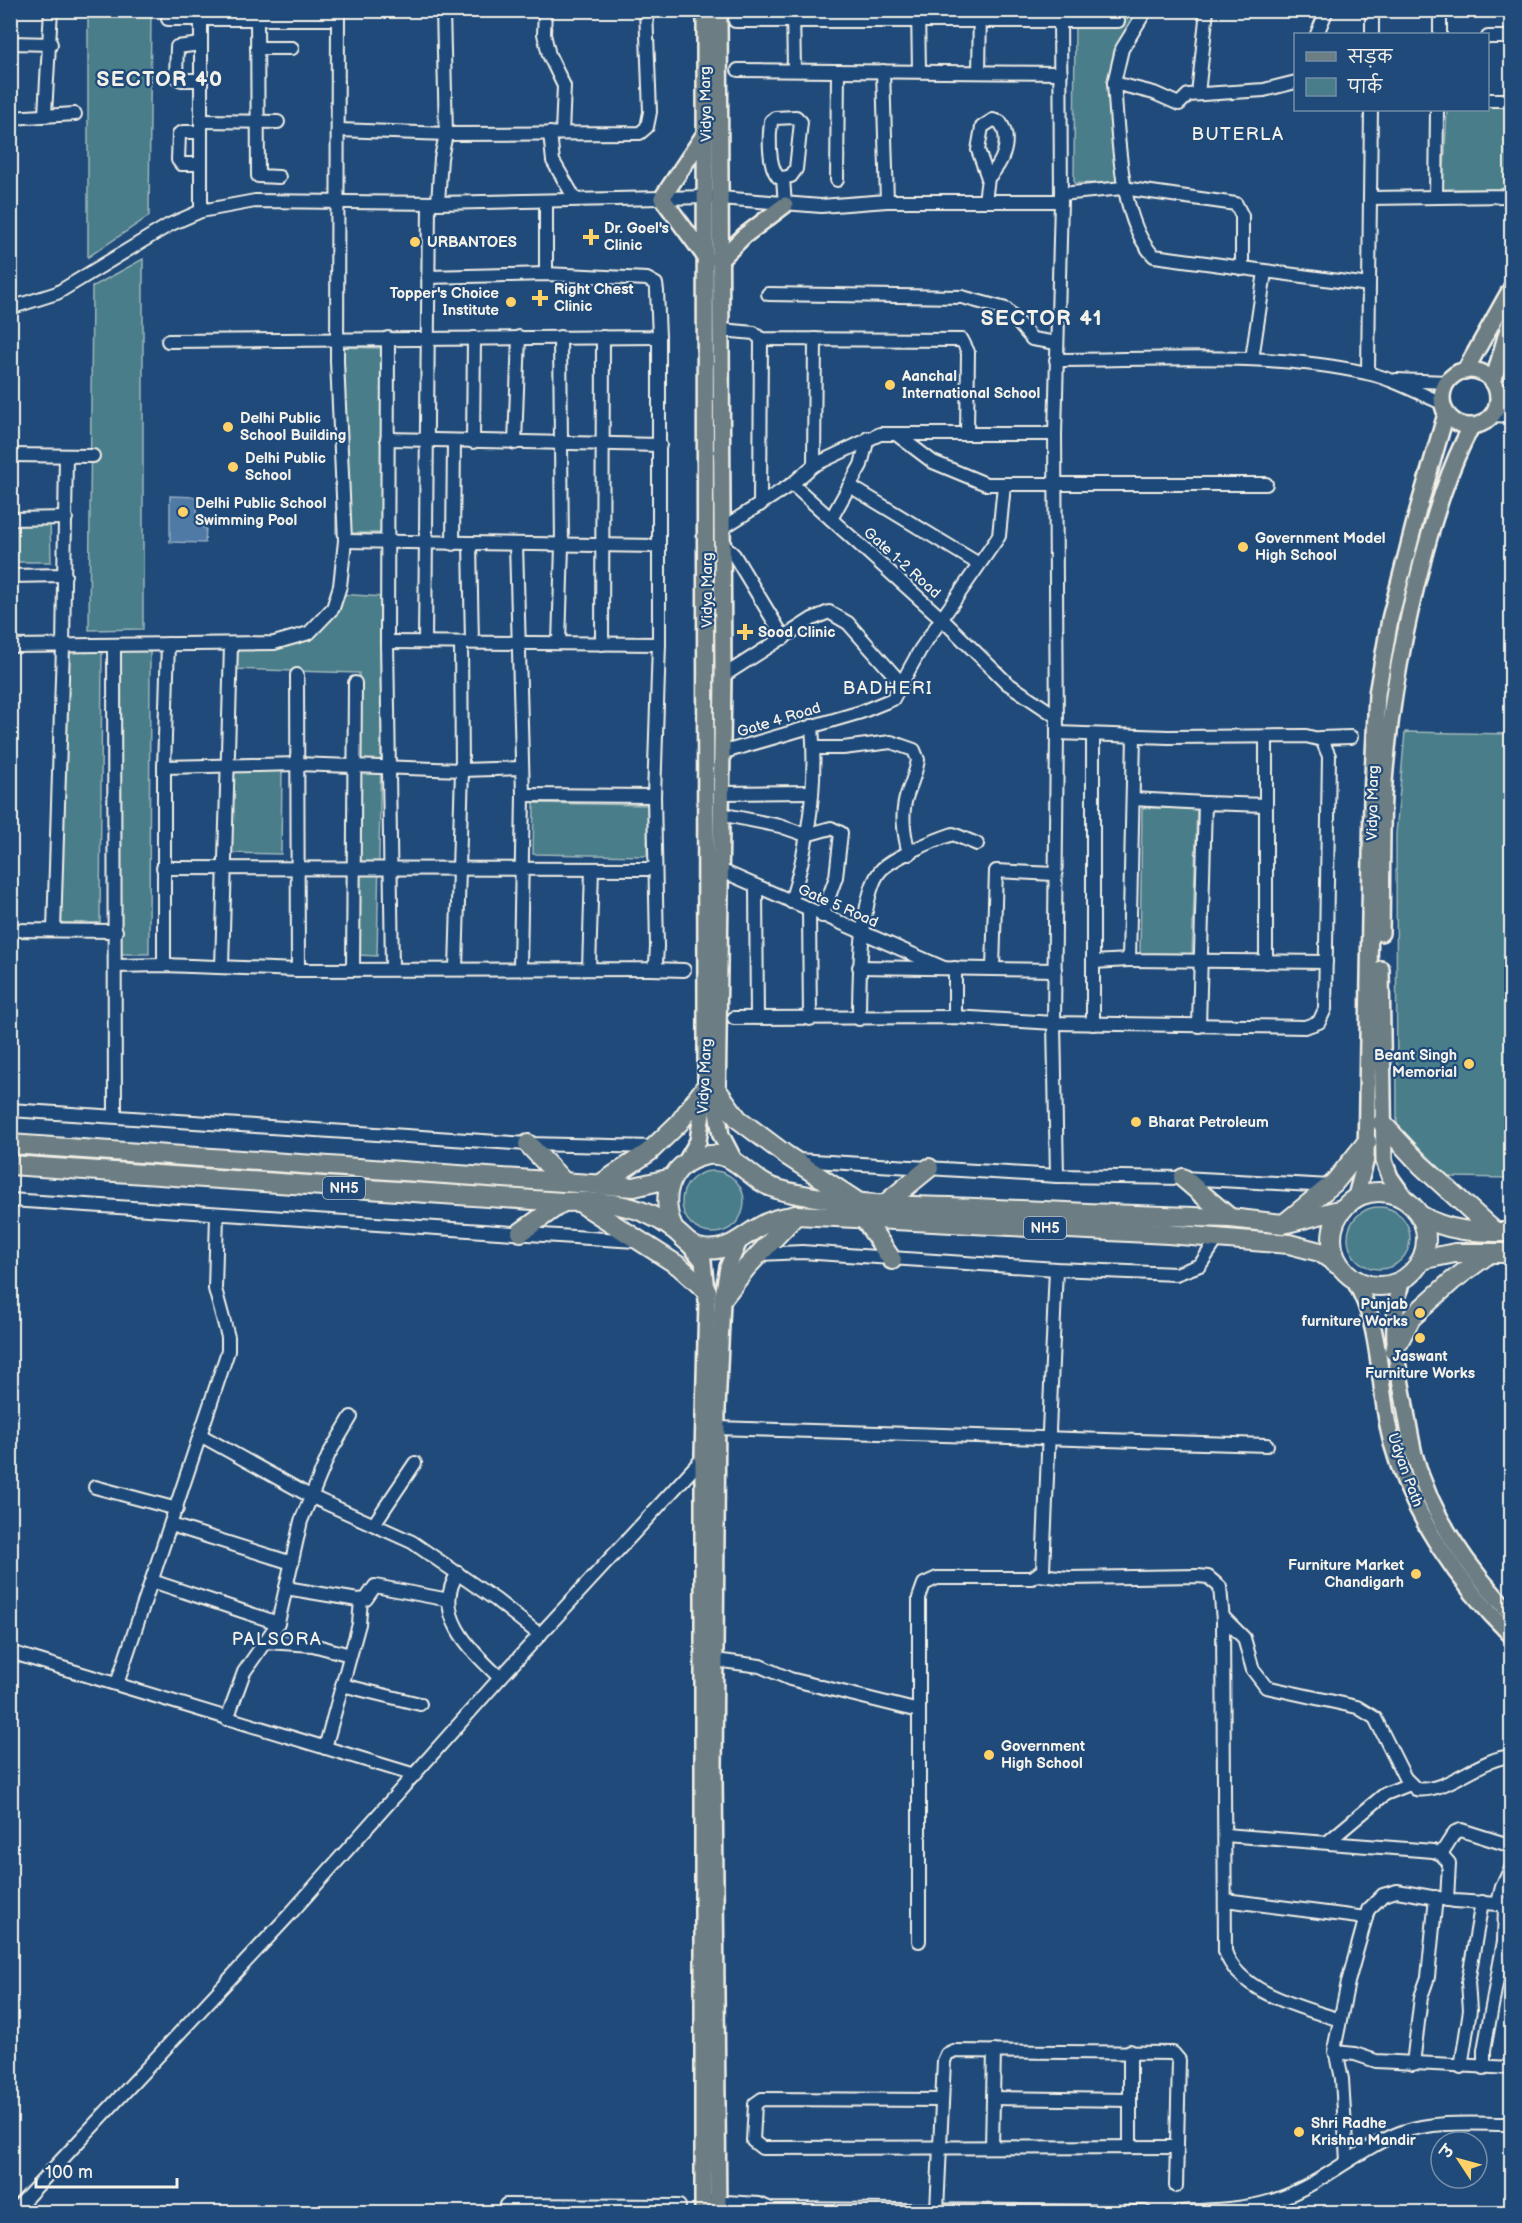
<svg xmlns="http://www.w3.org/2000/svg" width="1522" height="2223" font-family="'Balsamiq Sans','Playpen Sans Deva',sans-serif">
<rect width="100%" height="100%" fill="#1f4a7a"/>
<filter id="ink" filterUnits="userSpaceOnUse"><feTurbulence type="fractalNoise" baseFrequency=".0167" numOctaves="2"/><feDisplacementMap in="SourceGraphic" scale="12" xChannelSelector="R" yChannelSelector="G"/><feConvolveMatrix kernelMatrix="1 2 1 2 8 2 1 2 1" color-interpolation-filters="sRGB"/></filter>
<g filter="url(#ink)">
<g fill="#4a7d8a" stroke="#9fb7b9" stroke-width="1.5">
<polygon points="88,11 151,11 149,216 88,257"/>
<polygon points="1075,11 1138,11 1115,56 1127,184 1074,183"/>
<polygon points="1488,107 1511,107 1511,174 1504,190 1443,189 1447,110"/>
<polygon points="143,259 143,629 89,630 92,287"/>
<polygon points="337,347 383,348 382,533 336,533"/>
<polygon points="50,518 51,562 11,562 10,519"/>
<polygon points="338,594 384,597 377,956 357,955 359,673 228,669 229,648 297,644 316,631"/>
<polygon points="119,648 150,648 149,954 118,954"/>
<polygon points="62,651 102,651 100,923 61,923"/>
<polygon points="1405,732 1511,734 1511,1178 1449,1177 1397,1126 1396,834"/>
<polygon points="230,768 282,769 281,854 229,853"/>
<polygon points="534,803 648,805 647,856 533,854"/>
<polygon points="1142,808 1197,808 1192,956 1140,955"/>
<circle cx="713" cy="1202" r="31"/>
<circle cx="1379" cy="1238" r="31"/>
</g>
<polygon fill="#507aa5" stroke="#92aac0" stroke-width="1.5" points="170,496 198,497 196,526 206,528 205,543 170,542"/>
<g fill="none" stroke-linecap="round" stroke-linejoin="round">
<g stroke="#f4f1e8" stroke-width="16">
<g id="minor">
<polyline points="545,10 544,34 549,55 564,86 562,133"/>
<polyline points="793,10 794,70"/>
<polyline points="918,10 919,71"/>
<polyline points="1440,10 1440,34"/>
<polyline points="201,18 201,211"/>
<polyline points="168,19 338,19"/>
<polyline points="257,19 258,176 279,177"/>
<polyline points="735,21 1118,21 1119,10"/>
<polyline points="1317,34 1327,10"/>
<polyline points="1372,34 1372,10"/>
<polyline points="1488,37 1512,37"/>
<polyline points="10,43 51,44"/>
<polyline points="201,44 177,47 176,77 181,80 201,80"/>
<polyline points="257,48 292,48"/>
<polyline points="738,70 1061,73"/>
<polyline points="883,71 887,201"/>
<polyline points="979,72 980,10"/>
<path d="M1296,82l-32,8 -76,5 -9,9 -25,-11 -40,-10c4,47 5,139 40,173l215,29"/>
<polyline points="1114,83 1122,49 1146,10"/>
<polyline points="1198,94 1207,10"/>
<polyline points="1488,100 1512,100"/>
<polyline points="45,114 51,10"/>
<polyline points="10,118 75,114"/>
<polyline points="201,121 278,122"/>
<polyline points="339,130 446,134 640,133 647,127 650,112 646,10"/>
<polyline points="201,132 183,132 179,134 178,160 181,164 201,164"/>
<polyline points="550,133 553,161 575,199"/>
<path d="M783,178l8,-2 5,-7 5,-47 -5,-5 -21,1 -4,3c-2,15 -3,44 7,56l5,1 2,27"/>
<polyline points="837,180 838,71"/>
<polyline points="1061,194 1123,188 1236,204 1242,216 1242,269"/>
<polyline points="1436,197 1437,110"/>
<polyline points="1370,198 1508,196 1512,189"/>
<path d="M985,201l3,-23 -10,-28 4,-23 11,-7 7,2c13,19 2,42 -12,56"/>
<polyline points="438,203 441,158 446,134 443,10"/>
<polyline points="546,274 546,201"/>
<polyline points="768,294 962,297 1006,309 1032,339 1057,343"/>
<polyline points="10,308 57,293 169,225 201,211 255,201 438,203 707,197 821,206 887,201 1061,201"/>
<polyline points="722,330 754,333 761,339 962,340 968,352 967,433"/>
<polyline points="388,338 387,642 392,968"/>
<polyline points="168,341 659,337 657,291 656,284 647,279 546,274 428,277"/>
<polyline points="1252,359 1265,272"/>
<path d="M1056,360c101,0 211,-9 310,13 26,5 52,20 76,30"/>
<polyline points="1368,373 1371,110"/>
<polyline points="1396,380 1447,382"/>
<polyline points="1498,393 1512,400"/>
<polyline points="1493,415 1512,416"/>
<polyline points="896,434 933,462 986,484 1266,484"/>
<polyline points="387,439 660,445"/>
<polyline points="473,442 474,338"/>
<polyline points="515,443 519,337"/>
<polyline points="10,455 93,456"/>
<polyline points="814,465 815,339"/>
<polyline points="792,484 814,465 880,434 1055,434"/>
<polyline points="850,486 979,564"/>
<polyline points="760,505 761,339"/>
<polyline points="10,519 66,518"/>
<polyline points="831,519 861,465 868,438"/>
<polyline points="721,529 792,484 941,618 1007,683 1056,716"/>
<polyline points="345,541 657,546"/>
<polyline points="721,542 734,555 784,638"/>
<polyline points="453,544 454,441"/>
<polyline points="470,544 472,642"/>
<polyline points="516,544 523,795 520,968"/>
<polyline points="10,576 65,575"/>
<polyline points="387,642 659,644"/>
<polyline points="425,642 429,203"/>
<polyline points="559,643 562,546 560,337"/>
<polyline points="602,644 603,337"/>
<polyline points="10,646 274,643 309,633 333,608 340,586 345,541 337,361 338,10"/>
<polyline points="114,647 115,1116"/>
<polyline points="297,675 298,970"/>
<polyline points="723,676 812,619 829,612 848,623 902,684"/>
<polyline points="1134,736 1129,960 1326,962"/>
<polyline points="1266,738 1266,962"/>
<polyline points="1319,738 1351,737"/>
<path d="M814,748h29l48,-6 23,8 4,10c-2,12 -6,22 -10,32 -8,20 -4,42 1,62"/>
<polyline points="721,753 861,712 893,699 920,650 999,536 1004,485"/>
<polyline points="164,767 297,764 462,770 521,768"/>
<polyline points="720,793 812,792"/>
<polyline points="523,795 654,796"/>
<polyline points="1133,799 1205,803"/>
<polyline points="720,814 780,826 806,835 831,828 841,833 836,877 822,916"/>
<polyline points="163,868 655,869"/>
<polyline points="720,870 944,968"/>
<polyline points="756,887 757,1018"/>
<path d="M791,902c17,-56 26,-118 21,-176"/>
<polyline points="809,910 810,1019"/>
<polyline points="10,930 116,931"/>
<polyline points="54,930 63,647 66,456"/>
<polyline points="1093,962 1129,960"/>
<polyline points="164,965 164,767 168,644"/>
<polyline points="116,966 164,965 298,970 651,969 656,963 657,947 654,796 659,644 659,337"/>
<polyline points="222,967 231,645"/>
<polyline points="859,967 1055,970"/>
<polyline points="456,968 462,770 461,643"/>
<polyline points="955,968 955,1017"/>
<polyline points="993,968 996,871 1054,874"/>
<polyline points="353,969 355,683"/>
<polyline points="589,969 592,869"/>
<polyline points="651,969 684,970"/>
<polyline points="734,1018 955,1017 1054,1023 1305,1027 1319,1022 1325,1009 1329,756 1322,740 1306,736 1168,737 1057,733"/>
<path d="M859,1019c0,-31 1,-129 23,-150 14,-13 53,-29 71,-35l24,10"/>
<polyline points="1093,1024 1093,736"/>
<polyline points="1199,1026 1205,803 1266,805"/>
<polyline points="10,1110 528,1144 654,1147"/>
<polyline points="797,1160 1057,1176 1183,1178 1330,1186"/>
<polyline points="1057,1176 1054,1023 1057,733 1055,434 1061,201 1060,10"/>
<polyline points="10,1200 635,1241"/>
<polyline points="760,1254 802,1252 1056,1269 1176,1274 1200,1265 1218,1238"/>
<polyline points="717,1428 1267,1445"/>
<polyline points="202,1436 310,1496 412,1542 496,1600 540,1635"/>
<polyline points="95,1487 177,1509"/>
<polyline points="374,1524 415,1463"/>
<polyline points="171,1525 292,1563"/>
<path d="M458,1573c-27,41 14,78 42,105"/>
<path d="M1039,1575l30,3 129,-2 10,1 12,10 3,34 2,330c13,42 79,57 115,69"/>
<polyline points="152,1581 278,1623"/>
<polyline points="286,1588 358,1600 366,1599 375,1586 449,1600"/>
<path d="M1223,1617l21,21 9,32 13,17 91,20 18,11 30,60 11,11c30,5 63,-31 96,-33"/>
<polyline points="266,1642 313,1645 350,1655"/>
<polyline points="10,1652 415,1775"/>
<polyline points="715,1660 760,1666 790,1679 919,1711"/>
<polyline points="117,1684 228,1351 228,1337 215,1289 217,1214"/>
<polyline points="342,1685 420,1704"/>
<polyline points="227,1719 244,1672 278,1623 301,1521 329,1454 351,1417"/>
<polyline points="325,1748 359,1624 361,1600"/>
<polyline points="1225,1835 1433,1851 1441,1854 1449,1863 1447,1900"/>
<polyline points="1329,1841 1385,1794 1410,1784"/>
<polyline points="1441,1854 1455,1832 1461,1830 1512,1846"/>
<polyline points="1225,1900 1366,1918"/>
<polyline points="1498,1903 1502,1887 1512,1866"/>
<polyline points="919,1941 919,1598 924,1584 937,1578 1032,1578 1043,1570 1056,1269"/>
<polyline points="1335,2052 1355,2054 1376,2061 1512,2068"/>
<polyline points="1413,2064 1421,1997 1428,1977 1436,1897"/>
<polyline points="1461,2067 1470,2010 1468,1982 1482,1902"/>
<polyline points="1484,2068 1484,2050 1504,1941 1505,1904"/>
<polyline points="993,2098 1129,2100"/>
<polyline points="941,2100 762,2099 755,2104 753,2141 762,2148 1177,2147"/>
<polyline points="1130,2146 1130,2051"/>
<polyline points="992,2147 994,2051"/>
<polyline points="1347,2161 1342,2079 1335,2045 1348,1982 1368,1910 1383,1895 1397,1891 1455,1901 1512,1905"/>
<polyline points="709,2201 759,2204 771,2209 1145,2212"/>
<polyline points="506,2205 679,2206"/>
<polyline points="937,2210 944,2061 947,2054 953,2051 1173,2053 1179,2060 1176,2186"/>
<polyline points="13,2212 291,1913 500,1678 703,1458 708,1457"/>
<path d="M1178,2212c36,-2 74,-2 108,-16 41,-16 74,-48 116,-64 34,-12 74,-8 110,-8"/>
</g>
</g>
<g stroke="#f4f1e8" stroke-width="20">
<g id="major">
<polyline points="719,10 723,676 717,1111 721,1135 734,1160"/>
<polyline points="706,132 662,198 707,259"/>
<polyline points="722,258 744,236 785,205"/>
<circle cx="1470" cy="398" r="28"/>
<polyline points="1465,371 1512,287"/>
<polyline points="1493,382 1512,315"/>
<path d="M1381,933c1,-45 0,-91 2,-136 5,-81 19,-160 40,-238 12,-45 26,-91 48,-132"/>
<polyline points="1381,969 1384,1161 1390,1177 1407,1201"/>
<polyline points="684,1165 698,1141 706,1086 705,10"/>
<polyline points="1355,1200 1366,1159 1372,796 1377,694 1390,619 1418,510 1446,414"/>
<polyline points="688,1243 703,1261 707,1301 703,1454 703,2212"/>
<path d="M1354,1280c30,48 23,109 38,163 20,73 67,141 120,193"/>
<path d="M1401,1282c-11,46 -6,72 3,118 3,18 6,36 10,54 16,60 55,116 98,160"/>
<polyline points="718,2212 714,1774 717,1409 722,1302 728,1267 739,1241"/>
</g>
</g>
<g stroke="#f4f1e8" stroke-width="22">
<g id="highway">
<polyline points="717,1090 738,1119 786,1155 855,1200"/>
<polyline points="1382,1123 1421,1165 1495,1232"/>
<polyline points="10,1144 634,1187 672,1178"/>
<polyline points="528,1144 564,1182"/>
<path d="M10,1165l553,37c40,-1 77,1 110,27 10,7 16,18 30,20 30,5 45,-21 71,-29 7,-3 15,-3 22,-5l372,19 121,10 31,8 18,13"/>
<polyline points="1183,1178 1230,1218"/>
<polyline points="599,1185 649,1152 679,1123 706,1086"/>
<circle cx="1379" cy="1239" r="47"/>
<polyline points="579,1202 679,1266 707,1291"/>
<polyline points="885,1204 929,1168"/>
<path d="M1420,1215c30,18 57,17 92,17"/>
<polyline points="865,1220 892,1260"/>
<polyline points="1286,1222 1334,1183 1367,1142"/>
<path d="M673,1228c-12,-30 -6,-63 30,-72 32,-8 45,24 71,32 20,7 42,9 62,12 46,7 94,6 140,8 85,4 170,8 254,10l53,6 60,-15"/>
<polyline points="521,1232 563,1202"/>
<polyline points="1421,1260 1455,1253 1512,1253"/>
<polyline points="723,1298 746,1268 796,1215"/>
<polyline points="1394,1351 1411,1318 1452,1281 1490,1253"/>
</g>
</g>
<use href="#minor" stroke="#1f4a7a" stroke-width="12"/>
<use href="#major" stroke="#6c7e84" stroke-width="15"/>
<use href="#highway" stroke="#6c7e84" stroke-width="18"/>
</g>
</g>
<g fill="#ffd166" stroke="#1f4a7a" stroke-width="2">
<path d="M588 228h6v6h6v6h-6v6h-6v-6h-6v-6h6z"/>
<circle cx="415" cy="242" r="6"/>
<path d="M537 289h6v6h6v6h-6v6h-6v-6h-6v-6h6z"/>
<circle cx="511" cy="302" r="6"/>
<circle cx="890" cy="385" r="6"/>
<circle cx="228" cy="427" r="6"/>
<circle cx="233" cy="467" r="6"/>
<circle cx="183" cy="512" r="6"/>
<circle cx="1243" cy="547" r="6"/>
<path d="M742 623h6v6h6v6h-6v6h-6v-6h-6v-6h6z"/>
<circle cx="1469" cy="1064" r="6"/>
<circle cx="1136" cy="1122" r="6"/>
<circle cx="1420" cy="1313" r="6"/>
<circle cx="1420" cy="1338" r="6"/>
<circle cx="1416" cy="1574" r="6"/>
<circle cx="989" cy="1755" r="6"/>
<circle cx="1299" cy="2132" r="6"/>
</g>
<g text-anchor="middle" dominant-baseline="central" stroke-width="4.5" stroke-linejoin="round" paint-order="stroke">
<g fill="#1f4a7a" stroke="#b4bfc7" stroke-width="1.5">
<rect x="323" y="1177" width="42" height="22" rx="4.5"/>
<rect x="1024" y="1217" width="42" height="22" rx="4.5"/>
</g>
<g font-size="14" font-weight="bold" fill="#f4f1e8">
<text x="344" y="1188">NH5</text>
<text x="1045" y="1228">NH5</text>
</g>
<g font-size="15" fill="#f4f1e8" stroke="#1f4a7a">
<text transform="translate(706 104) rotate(-91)">Vidya Marg</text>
<text transform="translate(902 563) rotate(42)">Gate 1-2 Road</text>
<text transform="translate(707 590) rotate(-90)">Vidya Marg</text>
<text transform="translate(779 720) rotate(-17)">Gate 4 Road</text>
<text transform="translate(1373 803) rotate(-89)">Vidya Marg</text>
<text transform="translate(838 906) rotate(24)">Gate 5 Road</text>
<text transform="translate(705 1076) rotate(-87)">Vidya Marg</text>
<text transform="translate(1405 1470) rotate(70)">Udyan Path</text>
</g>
<g font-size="15" font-weight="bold" fill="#f4f1e8" stroke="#1f4a7a" text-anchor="start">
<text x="604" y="228">Dr. Goel's<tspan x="604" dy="17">Clinic</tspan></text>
<text x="427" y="242">URBANTOES</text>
<text x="554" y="289">Right Chest<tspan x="554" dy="17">Clinic</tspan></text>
<text x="499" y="293" text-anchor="end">Topper's Choice<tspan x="499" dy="17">Institute</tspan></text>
<text x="902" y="376">Aanchal<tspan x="902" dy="17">International School</tspan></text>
<text x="240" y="418">Delhi Public<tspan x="240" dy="17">School Building</tspan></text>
<text x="245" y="458">Delhi Public<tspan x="245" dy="17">School</tspan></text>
<text x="195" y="503">Delhi Public School<tspan x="195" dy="17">Swimming Pool</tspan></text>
<text x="1255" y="538">Government Model<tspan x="1255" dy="17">High School</tspan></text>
<text x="758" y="632">Sood Clinic</text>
<text x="1457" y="1055" text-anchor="end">Beant Singh<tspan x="1457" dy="17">Memorial</tspan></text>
<text x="1148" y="1122">Bharat Petroleum</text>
<text x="1408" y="1304" text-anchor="end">Punjab<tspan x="1408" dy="17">furniture Works</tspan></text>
<text x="1420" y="1356" text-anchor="middle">Jaswant<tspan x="1420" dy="17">Furniture Works</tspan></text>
<text x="1404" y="1565" text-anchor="end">Furniture Market<tspan x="1404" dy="17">Chandigarh</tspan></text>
<text x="1001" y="1746">Government<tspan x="1001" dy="17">High School</tspan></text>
<text x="1311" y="2123">Shri Radhe<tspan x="1311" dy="17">Krishna Mandir</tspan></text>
</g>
<g font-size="18" letter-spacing="1.5" fill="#f4f1e8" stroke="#1f4a7a">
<text x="1238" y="134">BUTERLA</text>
<text x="888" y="688">BADHERI</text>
<text x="277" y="1639">PALSORA</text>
</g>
<g font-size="21" font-weight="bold" letter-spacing="1.5" fill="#f4f1e8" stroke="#1f4a7a">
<text x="160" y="79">SECTOR 40</text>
<text x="1042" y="318">SECTOR 41</text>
</g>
</g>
<rect width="1522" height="2223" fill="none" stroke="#1f4a7a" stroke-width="36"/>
<rect x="18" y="18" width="1486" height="2187" fill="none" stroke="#f4f1e8" stroke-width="2" filter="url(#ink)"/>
<rect x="1294" y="33" width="195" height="78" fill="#1f4a7a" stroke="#748da6" stroke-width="1.5"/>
<rect x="1306" y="52" width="30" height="9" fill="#6c7e84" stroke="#748da6" stroke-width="1.5"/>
<text x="1348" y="63" font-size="18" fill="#f4f1e8">सड़क</text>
<rect x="1306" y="78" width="30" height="18" fill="#4a7d8a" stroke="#748da6" stroke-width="1.5"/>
<text x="1348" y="93" font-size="18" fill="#f4f1e8">पार्क</text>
<g transform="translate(1459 2160) rotate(306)"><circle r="28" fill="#1f4a7a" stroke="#748da6" stroke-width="1.5"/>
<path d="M0-4.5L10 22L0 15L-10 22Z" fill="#ffd166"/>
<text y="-9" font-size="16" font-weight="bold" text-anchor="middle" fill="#f4f1e8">उ</text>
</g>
<path d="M36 2178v9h141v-9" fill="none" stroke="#f4f1e8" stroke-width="3"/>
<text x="45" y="2178" font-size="18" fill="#f4f1e8" stroke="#1f4a7a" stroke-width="4.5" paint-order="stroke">100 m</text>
</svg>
